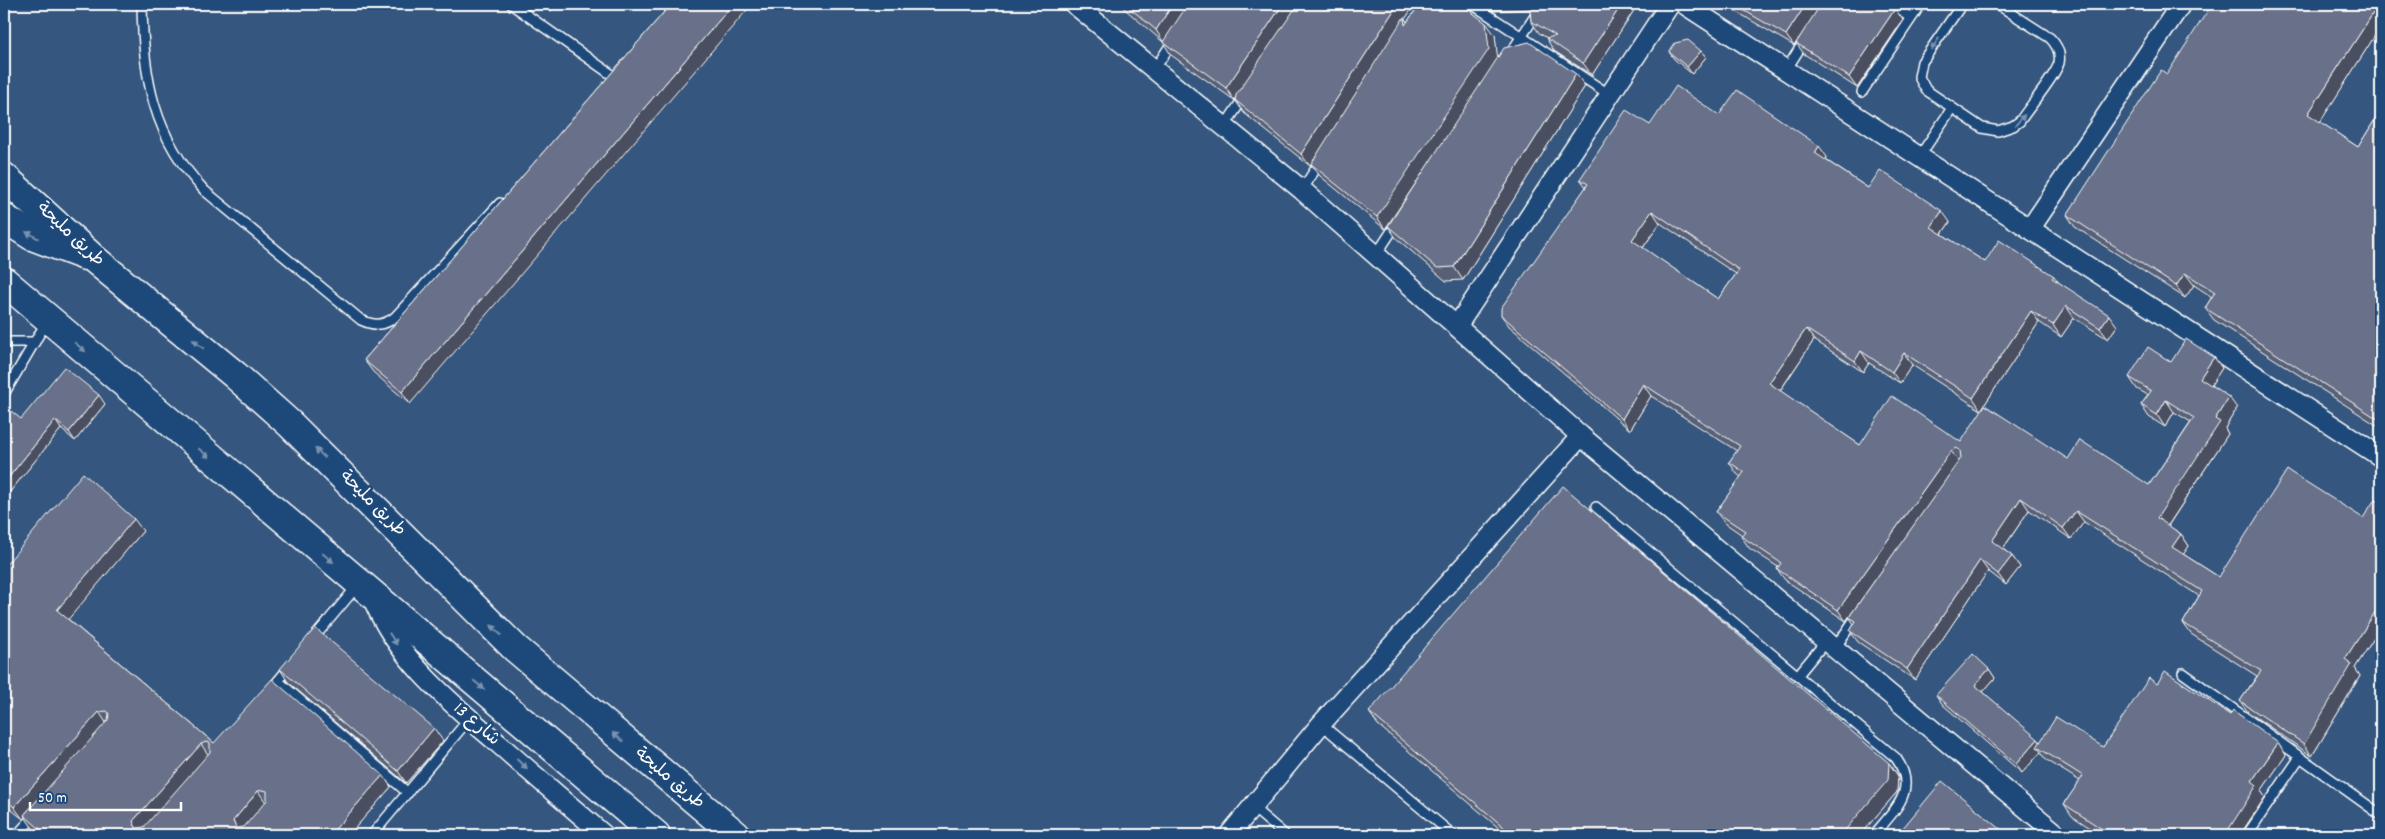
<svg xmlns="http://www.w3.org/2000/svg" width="2385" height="839" font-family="Dekko,'Playpen Sans Arabic',sans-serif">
<rect width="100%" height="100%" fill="#35567e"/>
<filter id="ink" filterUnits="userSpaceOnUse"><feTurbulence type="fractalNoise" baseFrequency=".02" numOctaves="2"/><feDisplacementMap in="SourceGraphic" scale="10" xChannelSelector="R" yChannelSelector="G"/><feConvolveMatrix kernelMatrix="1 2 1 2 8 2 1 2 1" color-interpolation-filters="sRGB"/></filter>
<g filter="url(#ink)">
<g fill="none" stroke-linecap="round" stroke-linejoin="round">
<g stroke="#fff" stroke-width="12">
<g id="lane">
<path d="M142,4c1,73 11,133 63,187l156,129c13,6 23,6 34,-3l105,-114"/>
<polyline points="511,4 615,77"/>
<polyline points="1472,4 1610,95"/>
<polyline points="1891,4 1911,18"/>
<path d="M1962,4l-40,58 -3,15 7,13 56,38 16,3 15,-5 7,-5c9,-14 35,-44 39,-58 2,-10 -2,-18 -9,-25l-53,-34"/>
<polyline points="1510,54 1543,4"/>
<polyline points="1154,70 1173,41"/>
<polyline points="1786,70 1805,40"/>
<polyline points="1862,92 1921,4"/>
<polyline points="1224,127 1244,97"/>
<polyline points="1919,157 1952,108"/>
<polyline points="1302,190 1322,159"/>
<polyline points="1376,255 1397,223"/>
<polyline points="4,342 35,342"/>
<polyline points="4,394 47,321"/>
<path d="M1596,507l300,251c23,33 -2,52 -22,77"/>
<polyline points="312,640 358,585"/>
<polyline points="1835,648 1859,613"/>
<polyline points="2183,673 2381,815"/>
<polyline points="1798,675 1826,641"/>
<polyline points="278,681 408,793"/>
<polyline points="269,692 291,665"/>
<polyline points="1321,724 1453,835"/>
<polyline points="1252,807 1285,835"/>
<polyline points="17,835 35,815"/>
<polyline points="372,835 469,719"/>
<polyline points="2247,835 2300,757"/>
</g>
</g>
<g stroke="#fff" stroke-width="22">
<g id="street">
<polyline points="1074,4 1302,190 1581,436 2058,835"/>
<polyline points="1684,4 2381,457"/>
<polyline points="2030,229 2181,4"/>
<polyline points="1457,326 1670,4"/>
<path d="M372,597c26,64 77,104 128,148 34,30 69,60 104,90"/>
<polyline points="1229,835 1321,724 1581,436"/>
</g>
</g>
<g stroke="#fff" stroke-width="31">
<g id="primary">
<polyline points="4,177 94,259 235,375 290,424 515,648 736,835"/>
<polyline points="4,218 32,236 85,256"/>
<polyline points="4,281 656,835"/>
</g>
</g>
<use href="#lane" stroke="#1f4a7a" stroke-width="9"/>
<use href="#street" stroke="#1f4a7a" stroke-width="19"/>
<use href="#primary" stroke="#1f4a7a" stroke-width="28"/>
</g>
<g fill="#596176" stroke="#fff" fill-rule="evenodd">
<polygon points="540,4 556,4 551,11"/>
<polygon points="671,4 410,404 373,372 364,360"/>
<polygon points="1119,4 1410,4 1411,10 1405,19 1407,22 1420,4 1467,4 1472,12 1495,35 1497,59 1585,86 1463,280 1446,281 1396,238 1388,226 1385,229 1320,176 1311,164 1310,166 1244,113 1235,100 1234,100 1171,55 1163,42"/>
<polygon points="1483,4 1638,4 1592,75 1554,51 1546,38 1547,38 1539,33 1531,21 1530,9 1494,11"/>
<polygon points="1725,4 1888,4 1895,9 1903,20 1857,88 1804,54 1796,43 1794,46 1727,6"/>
<polygon points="1901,4 1915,4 1909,9"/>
<polygon points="2381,4 2381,26 2320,122 2358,147 2381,110 2381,428 2214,320 2205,308 2212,297 2194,285 2185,298 2075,227 2067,215 2167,74"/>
<polygon points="1701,51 1706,57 1692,74 1674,59 1669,52"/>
<path d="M1719,115l108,42 -1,3 42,28 82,34 -8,12 43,28 74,21 58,43 -9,13 -34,-21 -13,19 -22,-15 -58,88 -69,-45 -12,18 -31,-20 -6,9 -49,-32 -34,51 80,54 101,-3 107,17 81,26 42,-63 -17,-10 -9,15 -16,-10 -8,-12 7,-10 -11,-6 -8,-12 42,-15 43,-5 8,11 -11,17 26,23 -12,20 3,6 -60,92 13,8 8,12 -6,8 36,23 144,-59 18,-15v124l-26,41 5,8 -48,80 -64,-44 -8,-11 17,-25 -66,-42 -8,-11 16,-27 -115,-74 -13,17 -42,-29 -26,39 9,7 8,11 -14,18 -18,-14 -73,109 -57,-38 -8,-11 4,-7 -5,-7 -3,4 -61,-41 -8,-11 1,-2 -29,-19 -8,-12 1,-1 -17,-12 -9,-11 25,-35 -4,-3 -8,-12 8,-11 -86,-55 -21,34 -121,-104 -8,-11 85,-128 -6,-8 70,-54zM1660,223l76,51 -18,25 -75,-51z"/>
<polygon points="105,404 75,441 61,429 4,499 21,419"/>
<polygon points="143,531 68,619 214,743 391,787 349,835 41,835 32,827 25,817 23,819 4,804 4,567"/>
<polygon points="280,669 443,741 406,783 288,682"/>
<polygon points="1989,669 1995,678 1983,692 2040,742 2103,747 2157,684 2286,755 2261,791 2265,797 2240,835 2101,835 2072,816 2064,804 2080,781 2045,759 2041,752 2022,773 1943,705 1936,695"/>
<polygon points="1369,712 1889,763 1898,776 1897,792 1860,835 1507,835 1378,725"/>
</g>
<g fill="#494f60" stroke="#fff">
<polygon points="545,4 556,4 551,11"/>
<polygon points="733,4 752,4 410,404 402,392"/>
<polygon points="1173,4 1190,4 1164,43 1156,30"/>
<polygon points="1283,4 1300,4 1234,100 1226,88"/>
<polygon points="1398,4 1410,4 1411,10 1405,19 1413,30 1405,25 1404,20 1310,166 1301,154"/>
<polygon points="1622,4 1638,4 1592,75 1583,63"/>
<polygon points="1806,4 1822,4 1794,46 1786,35"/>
<polygon points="2379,4 2381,4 2381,26 2317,127 2308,114"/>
<polygon points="1895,9 1903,20 1857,88 1849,77"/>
<polygon points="1486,23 1495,35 1498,61 1385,229 1377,217"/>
<polygon points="1701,51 1706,57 1692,74 1687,67"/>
<polygon points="1576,74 1585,86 1463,280 1454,267"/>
<polygon points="1819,146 1827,157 1823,164 1815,153"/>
<polygon points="1652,211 1660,223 1640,252 1632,240"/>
<polygon points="1942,211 1950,222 1939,238 1931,227"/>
<polygon points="2185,273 2194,285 2185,298 2176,286"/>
<polygon points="2054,276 2062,287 2052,278"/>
<polygon points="2066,306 2074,318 2061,337 2053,325"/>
<polygon points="2031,311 2039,322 1981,410 1973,398"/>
<polygon points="2109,315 2117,326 2108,339 2100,328"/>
<polygon points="1806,329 1814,340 1777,395 1769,383"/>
<polygon points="1861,351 1869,363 1863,372 1855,361"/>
<polygon points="1904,353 1912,365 1900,383 1892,372"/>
<polygon points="2214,357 2222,368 2208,390 2200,378"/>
<polygon points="1643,384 1651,396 1630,430 1622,419"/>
<polygon points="99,395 105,404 75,441 69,432"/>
<polygon points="2229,397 2237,408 2225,428 2228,434 2165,530 2157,518 2215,419"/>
<polygon points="2166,400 2174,412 2165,427 2157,415"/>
<polygon points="55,420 61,429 4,499 4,483"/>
<polygon points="1951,451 1959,462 1846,621 1838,610"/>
<polygon points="2021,498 2029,510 2000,553 1992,541"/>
<polygon points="2076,511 2084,522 2071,539 2063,528"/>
<polygon points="134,519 143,531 66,622 57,610"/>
<polygon points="2181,534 2189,546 2181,558 2172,547"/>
<polygon points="2012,556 2020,567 2006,585 1998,574"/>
<polygon points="1980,560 1988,571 1915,680 1907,669"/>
<polygon points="2381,603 2381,627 2355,668 2360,676 2312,756 2304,744 2345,659"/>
<polygon points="1989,669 1995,678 1981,694 1975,685"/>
<polygon points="99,712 107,724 24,815 25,817 23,819 14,807"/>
<polygon points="434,728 443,741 406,783 398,771"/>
<polygon points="2038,739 2044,748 2037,747 2041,752 2022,773 2016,764"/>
<polygon points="2278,743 2286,755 2261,791 2265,797 2240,835 2225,835 2252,781"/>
<polygon points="201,744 209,756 142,833 136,828 133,821"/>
<polygon points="1889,763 1898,776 1897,792 1860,835 1841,835"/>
<polygon points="383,775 391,787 349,835 330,835"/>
<polygon points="258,791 267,804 243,835 236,828 233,821"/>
</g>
<g fill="#687189" stroke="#fff" fill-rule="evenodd">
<polygon points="671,4 733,4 402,392 364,360"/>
<polygon points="1125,4 1173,4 1156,30"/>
<polygon points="1188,4 1283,4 1226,88 1163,42"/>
<polygon points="1298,4 1398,4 1301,154 1235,100 1236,95"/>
<polygon points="1420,4 1461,4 1486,23 1489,49 1377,217 1311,164 1404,17 1405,25"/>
<polygon points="1533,4 1622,4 1583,63 1546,38 1556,36 1531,21 1530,9"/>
<polygon points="1733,4 1806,4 1786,35"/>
<polygon points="1821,4 1888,4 1895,9 1849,77 1796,43"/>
<polygon points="2212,4 2379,4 2308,114 2358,147 2381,110 2381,421 2205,308 2215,292 2185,273 2176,286 2067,215 2161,70 2167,74"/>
<polygon points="1688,40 1701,51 1687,67 1669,52 1675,43"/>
<polygon points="1529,42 1576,74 1454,267 1437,268 1388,226 1504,48"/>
<path d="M1676,86l43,29 18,-25 82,56 -4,7 53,35 12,-18 62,41 -11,16 54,35 14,-22 55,36 -2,2 57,37 -9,13 -34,-22 -13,19 -22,-14 -58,87 -69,-45 -12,19 -31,-21 -6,10 -49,-32 -37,54 91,62 32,-49 69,46 24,-37 83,54 12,-19 69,45 45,-67 -28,-18 -9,15 -16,-10 10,-14 -22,-14 19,-30 23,15 15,-23 28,18 -14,21 29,19 -14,22 5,3 -63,96 24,16 -9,13 47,30 68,-107 76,48 12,-19 6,4v100l-36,56 7,5 -48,80 -64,-43 21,-30 -78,-48 19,-32 -126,-80 -13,17 -42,-30 -29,43 20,15 -14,18 -18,-14 -73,109 -57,-38 6,-10 -7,-4 112,-159 -1,-8 -4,-2 -5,3 -113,159 -61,-41 4,-6 -40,-27 4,-5 -29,-19 28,-40 -15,-10 11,-16 -97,-62 -21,35 -121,-104v-7l87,-124 -8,-5 46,-69 24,15zM1652,211l87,59 -21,29 -86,-59z"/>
<polygon points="64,367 99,395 69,432 55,420 4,483 4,420 11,411 21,419"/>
<path d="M83,473l51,46 -77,91 157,133 58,-64 111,96 -53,60h-283l-23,-20 84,-95 1,-6 -2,-3 -8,1 -85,95 -10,-9v-231zM206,742l4,1v9l-66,75 -8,1 -3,-7 68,-77zM263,790l4,1v9l-23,27 -8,1 -3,-7 25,-30z"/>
<polygon points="1563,486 1889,763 1888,780 1841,835 1513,835 1369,712"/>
<polygon points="315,628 434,728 398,771 280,669"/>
<polygon points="1973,654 1989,669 1975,685 2038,739 2016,764 1936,695"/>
<polygon points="2165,671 2230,715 2233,710 2278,743 2252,781 2257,785 2225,835 2111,835 2064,804 2083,776 2037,747 2056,717 2103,747 2149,678 2157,684"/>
<polygon points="1942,781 2008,835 1897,835"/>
</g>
<defs><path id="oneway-solid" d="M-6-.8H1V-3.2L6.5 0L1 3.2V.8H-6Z" transform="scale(1.25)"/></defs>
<g fill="#7992af">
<use href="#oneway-solid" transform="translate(1935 44) rotate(124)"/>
<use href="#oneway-solid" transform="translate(2020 120) rotate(-49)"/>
<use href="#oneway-solid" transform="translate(32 235) rotate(-152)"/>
<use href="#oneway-solid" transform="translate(198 344) rotate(-141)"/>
<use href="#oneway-solid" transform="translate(80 347) rotate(40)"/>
<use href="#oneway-solid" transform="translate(204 453) rotate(40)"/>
<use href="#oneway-solid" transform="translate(320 453) rotate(-136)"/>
<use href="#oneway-solid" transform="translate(328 558) rotate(40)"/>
<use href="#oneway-solid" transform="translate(496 630) rotate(-136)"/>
<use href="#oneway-solid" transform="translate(393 639) rotate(57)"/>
<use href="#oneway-solid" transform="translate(479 685) rotate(40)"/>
<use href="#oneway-solid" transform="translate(618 737) rotate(-140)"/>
<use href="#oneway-solid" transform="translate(522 764) rotate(41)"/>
</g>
</g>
<g text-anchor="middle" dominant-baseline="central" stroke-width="5" stroke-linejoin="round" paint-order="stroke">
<g font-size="18" fill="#fff" stroke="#1f4a7a">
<text transform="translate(70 235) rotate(43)">طريق مليحة</text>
<text transform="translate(372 504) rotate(45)">طريق مليحة</text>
<text transform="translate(476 725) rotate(41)">شارع 13</text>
<text transform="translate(669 779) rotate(40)">طريق مليحة</text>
</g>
</g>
<rect width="2385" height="839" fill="none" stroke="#1f4a7a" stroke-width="20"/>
<rect x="10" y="10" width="2365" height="819" fill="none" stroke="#fff" stroke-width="2" filter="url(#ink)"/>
<path d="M30 802v8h151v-8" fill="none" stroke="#ffffff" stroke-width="2.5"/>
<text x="38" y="802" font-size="15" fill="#ffffff" stroke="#1f4a7a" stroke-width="4" paint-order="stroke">50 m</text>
</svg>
